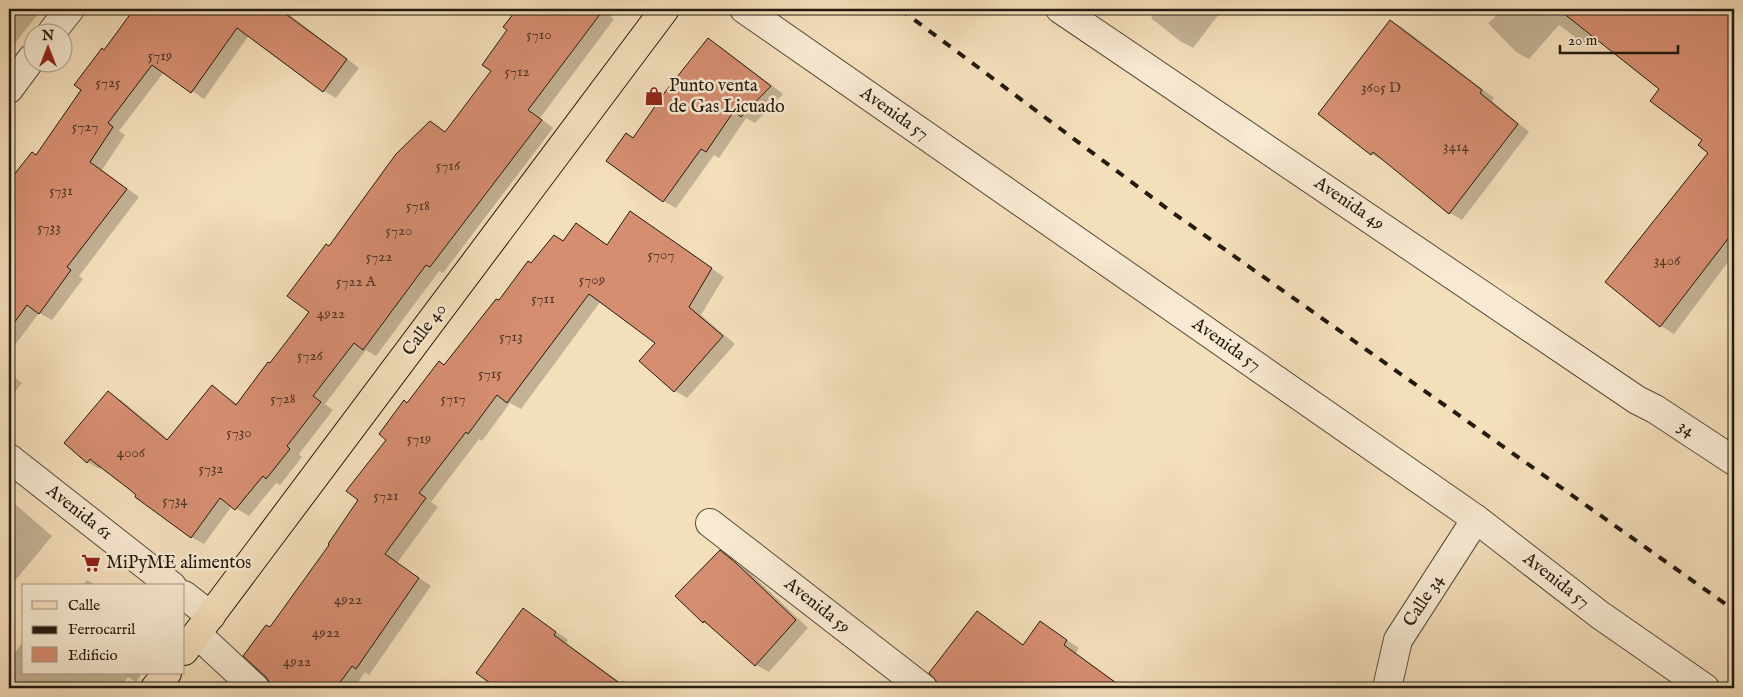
<svg xmlns="http://www.w3.org/2000/svg" width="1743" height="697" font-family="'IM FELL English',serif">
<rect width="100%" height="100%" fill="#f4dfbb"/>
<filter id="stains"><feTurbulence type="fractalNoise" baseFrequency=".004" numOctaves="4"/><feColorMatrix values="0 0 0 0 .2 0 0 0 0 .09 0 0 0 0 .02 0 0 0 .5 -.17"/></filter>
<radialGradient id="worn" r=".72"><stop offset=".6" stop-color="#630" stop-opacity="0"/><stop offset="1" stop-color="#630" stop-opacity=".3"/></radialGradient>
<g fill="#0003">
<polygon points="9,9 42,9 12,47 14,49 9,57"/>
<polygon points="135,9 282,9 359,68 336,98 324,91 249,35 204,99 164,72 119,131 125,135 102,170 139,197 79,276 83,279 52,320 39,313 9,353 9,195 83,90 105,51"/>
<polygon points="519,9 618,9 611,17 614,19 540,118 553,128 443,273 439,271 376,356 366,350 325,404 333,410 299,454 302,457 280,485 276,483 249,516 232,506 204,544 191,537 102,467 100,469 87,462 109,393 121,400 169,440 213,387 238,404 271,365 311,311 330,248 446,133 492,71 508,30 505,27"/>
<polygon points="1158,9 1223,9 1193,48 1180,41 1151,18"/>
<polygon points="1503,9 1734,9 1734,254 1674,334 1661,326 1606,282 1710,153 1704,140 1660,89 1598,39 1591,47 1578,39 1559,25 1529,59 1516,52 1488,23"/>
<polygon points="1391,21 1403,28 1494,98 1492,101 1529,132 1462,220 1450,213 1385,160 1384,161 1371,154"/>
<polygon points="708,39 721,47 783,94 755,123 746,118 719,158 714,155 676,208 663,201 627,134 634,138"/>
<polygon points="631,212 724,277 701,315 735,344 687,398 675,391 657,342 601,301 521,409 510,403 482,441 479,439 431,502 438,507 397,563 431,586 369,675 365,672 354,688 271,688 271,629 331,545 360,500 387,439 407,404 445,366 555,236 564,241 576,224 608,245"/>
<polygon points="9,373 22,383 9,399"/>
<polygon points="9,485 16,490 9,497"/>
<polygon points="9,499 52,536 9,588"/>
<polygon points="720,552 749,572 808,628 769,672 756,665 712,627 703,622"/>
<polygon points="87,580 97,586 83,586"/>
<polygon points="524,609 568,640 566,643 621,683 623,680 636,688 499,688 477,673"/>
<polygon points="978,612 990,620 1024,646 1041,623 1079,648 1076,653 1124,688 977,688 940,661"/>
<polygon points="24,640 24,673 142,673 136,682 128,677 120,688 9,688 9,661"/>
<polygon points="213,682 221,687 225,683 235,688 209,688"/>
</g>
<g fill="#d68e71" stroke="#231a10">
<polygon points="134,9 279,9 347,59 323,92 237,28 191,93 152,65 108,123 113,127 90,162 127,189 67,267 71,270 39,314 27,305 9,330 9,181 32,152 36,155 81,90 74,85 102,48 104,50"/>
<polygon points="517,9 604,9 528,110 542,120 430,267 426,265 363,350 354,343 313,396 321,402 287,446 290,449 266,479 263,476 235,510 220,498 191,538 135,497 136,495 129,489 95,463 90,459 87,463 64,443 108,391 167,440 212,385 236,405 268,362 270,363 309,312 287,296 326,244 329,246 396,154 430,121 445,132 491,71 482,65 507,30 503,27"/>
<polygon points="1558,9 1734,9 1734,231 1660,327 1605,282 1708,153 1698,145 1702,140 1650,101 1659,89"/>
<polygon points="1390,20 1482,90 1480,93 1518,124 1449,214 1373,152 1371,155 1318,114"/>
<polygon points="708,38 771,86 741,117 734,111 706,152 701,149 663,202 606,161 626,133 633,138 665,92"/>
<polygon points="630,211 712,268 689,307 723,336 674,392 639,361 655,343 589,294 507,403 497,395 468,434 466,432 419,493 426,498 385,554 419,578 356,669 352,666 336,688 270,688 270,683 266,677 243,656 266,625 270,627 329,545 328,544 358,500 346,491 386,440 379,434 404,400 407,403 439,361 444,365 496,299 499,300 528,261 531,263 554,235 563,241 576,223 607,245"/>
<polygon points="720,550 736,563 796,620 755,666 704,621 703,623 675,596"/>
<polygon points="523,608 556,632 554,635 626,688 497,688 476,673"/>
<polygon points="977,611 1023,645 1040,621 1067,640 1064,645 1123,688 938,688 937,682 929,673"/>
</g>
<g fill="none" stroke-linecap="round" stroke-linejoin="round">
<g stroke="#574b3b" stroke-width="30">
<g id="minor">
<polyline points="744,9 1476,519 1600,615 1705,688"/>
<polyline points="1060,9 1637,400 1655,409 1734,461"/>
<polyline points="52,32 70,9"/>
<polyline points="9,89 32,58"/>
<polyline points="9,458 172,586"/>
<polyline points="710,523 923,688"/>
<polyline points="184,595 211,616"/>
<polyline points="197,634 255,688"/>
<polyline points="1387,688 1398,640 1476,519"/>
</g>
</g>
<g stroke="#231a10" stroke-width="30">
<g id="major">
<polyline points="184,651 665,9"/>
<polyline points="155,688 167,673"/>
</g>
</g>
<use href="#minor" stroke="#f8ead3" stroke-width="28"/>
<use href="#major" stroke="#f4dfbb" stroke-width="28"/>
<polyline stroke="#231a10" stroke-width="4" stroke-dasharray="9 9" stroke-linecap="butt" points="900,9 1169,210 1734,610"/>
</g>
<defs>
<g id="shop-bare" transform="scale(1.5)"><path d="M-5-2.5h2.3a2.7 3.5 0 0 1 5.4 0H5L5.5 6h-11ZM-1.5-2.5h3a1.5 2.3 0 0 0-3 0Z" fill="#8f2418" stroke="#f8ead3" stroke-width="2.5" paint-order="stroke"/></g>
<g id="supermarket-bare" transform="scale(1.5)"><path d="M-6-5.5h2.5l.6 2H6L4.5 2H-2.5L-4.4-4H-6ZM-1.5 3.2a1.3 1.3 0 1 0 .1 0ZM3 3.2a1.3 1.3 0 1 0 .1 0Z" fill="#8f2418" stroke="#f8ead3" stroke-width="2.5" paint-order="stroke"/></g>
</defs>
<g fill-rule="evenodd">
<use href="#shop-bare" x="654" y="96"/>
<use href="#supermarket-bare" x="91" y="563"/>
</g>
<g text-anchor="middle" dominant-baseline="central" stroke-width="5" stroke-linejoin="round" paint-order="stroke">
<g font-size="15" fill="#503728">
<text x="539" y="34">5710</text>
<text x="160" y="55">5719</text>
<text x="517" y="71">5712</text>
<text x="108" y="82">5725</text>
<text x="1381" y="87">3605 D</text>
<text x="85" y="126">5727</text>
<text x="1456" y="146">3414</text>
<text x="448" y="165">5716</text>
<text x="61" y="190">5731</text>
<text x="418" y="205">5718</text>
<text x="49" y="227">5733</text>
<text x="399" y="230">5720</text>
<text x="661" y="254">5707</text>
<text x="379" y="256">5722</text>
<text x="1667" y="260">3406</text>
<text x="592" y="279">5709</text>
<text x="356" y="281">5722 A</text>
<text x="543" y="298">5711</text>
<text x="331" y="313">4922</text>
<text x="511" y="336">5713</text>
<text x="310" y="355">5726</text>
<text x="490" y="373">5715</text>
<text x="283" y="398">5728</text>
<text x="453" y="398">5717</text>
<text x="239" y="432">5730</text>
<text x="419" y="438">5719</text>
<text x="131" y="452">4006</text>
<text x="211" y="468">5732</text>
<text x="386" y="495">5721</text>
<text x="175" y="500">5734</text>
<text x="348" y="599">4922</text>
<text x="326" y="632">4922</text>
<text x="297" y="661">4922</text>
</g>
<g font-size="18" fill="#231a10" stroke="#f8ead3" text-anchor="start">
<text x="669" y="86">Punto venta<tspan x="669" dy="21">de Gas Licuado</tspan></text>
<text x="106" y="563">MiPyME alimentos</text>
</g>
<g font-size="18" fill="#231a10" stroke="#f8ead3">
<text transform="translate(894 114) rotate(35)">Avenida 57</text>
<text transform="translate(1349 204) rotate(34)">Avenida 49</text>
<text transform="translate(425 330) rotate(-53)">Calle 40</text>
<text transform="translate(1226 345) rotate(35)">Avenida 57</text>
<text transform="translate(1686 429) rotate(33)">34</text>
<text transform="translate(79 513) rotate(38)">Avenida 61</text>
<text transform="translate(1556 581) rotate(38)">Avenida 57</text>
<text transform="translate(1424 601) rotate(-57)">Calle 34</text>
<text transform="translate(817 606) rotate(38)">Avenida 59</text>
</g>
</g>
<rect width="1743" height="697" fill="none" stroke="#f4dfbb" stroke-width="30"/>
<rect x="10" y="10" width="1723" height="677" fill="none" stroke="#231a10" stroke-width="2.5"/>
<rect x="15" y="15" width="1713" height="667" fill="none" stroke="#231a10"/>
<rect x="22" y="584" width="162" height="90" fill="#f8ead3" stroke="#a39785"/>
<rect x="32" y="601" width="25" height="8" fill="#f4dfbb" stroke="#a39785"/>
<text x="68" y="610" font-size="15" fill="#231a10">Calle</text>
<rect x="32" y="626" width="25" height="8" fill="#231a10" stroke="#a39785"/>
<text x="68" y="634" font-size="15" fill="#231a10">Ferrocarril</text>
<rect x="32" y="647" width="25" height="15" fill="#d68e71" stroke="#a39785"/>
<text x="68" y="660" font-size="15" fill="#231a10">Edificio</text>
<g transform="translate(48 48)"><circle r="24" fill="#f8ead3" stroke="#a39785"/>
<path d="M0-4L9 19L0 12L-9 19Z" fill="#8f2418"/>
<text y="-8" font-size="14" font-weight="bold" text-anchor="middle" fill="#231a10">N</text>
</g>
<path d="M1560 45v8h118v-8" fill="none" stroke="#231a10" stroke-width="2.5"/>
<text x="1568" y="45" font-size="15" fill="#231a10" stroke="#f8ead3" stroke-width="4" paint-order="stroke">20 m</text>
<rect width="100%" height="100%" filter="url(#stains)"/>
<rect width="100%" height="100%" fill="url(#worn)"/>
</svg>
